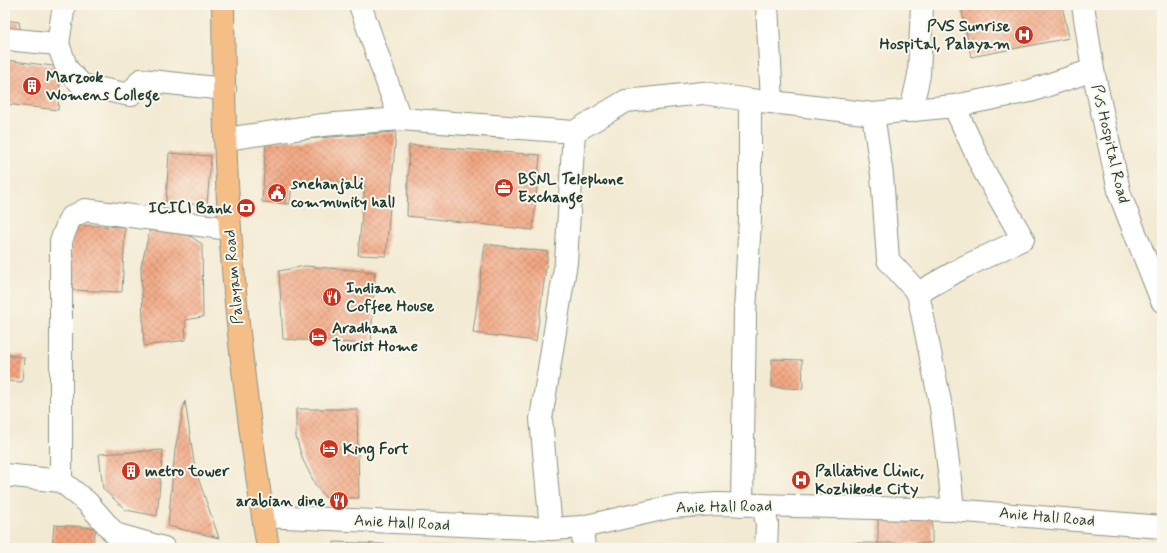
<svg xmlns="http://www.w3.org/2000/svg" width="1167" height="553" font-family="Mynerve,sans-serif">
<defs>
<pattern id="building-cross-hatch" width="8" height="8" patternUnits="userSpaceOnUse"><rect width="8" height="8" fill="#f3a681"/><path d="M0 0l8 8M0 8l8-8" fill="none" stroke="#c4886a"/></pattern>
</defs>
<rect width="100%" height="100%" fill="#fbf7ec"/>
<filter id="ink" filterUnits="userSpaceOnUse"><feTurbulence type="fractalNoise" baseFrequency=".025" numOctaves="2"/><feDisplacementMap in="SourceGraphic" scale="8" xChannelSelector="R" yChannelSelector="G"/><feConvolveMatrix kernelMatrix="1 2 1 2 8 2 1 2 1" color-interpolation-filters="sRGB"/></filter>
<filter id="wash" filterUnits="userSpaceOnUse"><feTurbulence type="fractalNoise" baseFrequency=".012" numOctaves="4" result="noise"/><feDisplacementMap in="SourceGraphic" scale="16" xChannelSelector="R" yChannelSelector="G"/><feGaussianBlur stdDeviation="0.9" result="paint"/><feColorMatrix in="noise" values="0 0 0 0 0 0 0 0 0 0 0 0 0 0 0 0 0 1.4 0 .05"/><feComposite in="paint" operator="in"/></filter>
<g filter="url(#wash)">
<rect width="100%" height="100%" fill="#f3ead3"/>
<g id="blocks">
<g fill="url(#building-cross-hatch)">
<polygon points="968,5 1062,5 1069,38 971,57 961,6"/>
<polygon points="5,20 19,22 22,37 5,34"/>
<polygon points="5,60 61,67 58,110 5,104"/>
<polygon points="396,132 386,256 358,255 365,184 292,184 290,204 262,202 266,142"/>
<polygon points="409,145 540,155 533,230 407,216"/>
<polygon points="169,153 211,156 207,205 166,202"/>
<polygon points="72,225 125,227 122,292 69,290"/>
<polygon points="151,225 181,230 202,244 203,317 185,320 186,340 144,346 141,267"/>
<polygon points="485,244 548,252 536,341 473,333"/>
<polygon points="305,266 375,272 371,344 283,339 279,271"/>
<polygon points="5,355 24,357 22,382 5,381"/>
<polygon points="772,359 802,360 803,389 772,387"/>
<polygon points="185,401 195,469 219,538 168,526 175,450"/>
<polygon points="296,409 357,409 359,498 326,498 316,486 303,460 296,437"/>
<polygon points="163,450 157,516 126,510 103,489 99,454"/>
<polygon points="878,516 932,517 932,543 878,543 878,548 843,548 843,543 878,543"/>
<polygon points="54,525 96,528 92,548 52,548"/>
<polygon points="334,542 453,547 452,548 334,548"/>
</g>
</g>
</g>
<g filter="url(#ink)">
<use href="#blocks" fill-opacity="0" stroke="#899484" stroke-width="1"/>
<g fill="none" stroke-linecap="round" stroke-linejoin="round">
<g stroke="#899484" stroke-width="24">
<g id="minor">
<polyline points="360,5 400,119"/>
<polyline points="767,5 772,102"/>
<polyline points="1083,5 1093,70 1120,195 1162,301"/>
<polyline points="5,39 58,44 64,5"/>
<polyline points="58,44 67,69 82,85 130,95 141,80 225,89"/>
<polyline points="911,111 919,75 922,5"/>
<polyline points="873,114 882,175 888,260 918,293 941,407 950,479 953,510"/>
<polyline points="226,139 323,125 400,119 574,132 626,101 703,93 750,100 789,104 873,114 954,106 1030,91 1093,70"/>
<polyline points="918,293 964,267 1023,239 984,171 954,106"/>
<polyline points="5,475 61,481 87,502 115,534 164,548"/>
<polyline points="61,481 61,241 70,218 85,210 230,229"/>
<polyline points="742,505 745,312 750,219 750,100"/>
<polyline points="763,505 767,524 766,548"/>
<polyline points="263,516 551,529 582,527 671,507 717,504 953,510 1162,527"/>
<polyline points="582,527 584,548"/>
<polyline points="551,529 541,419 566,262 574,132"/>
</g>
</g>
<g stroke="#899484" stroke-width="24">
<path id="major" d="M223,5c1,75 1,150 7,224 7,107 21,213 38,319"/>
</g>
<use href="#minor" stroke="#fff" stroke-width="22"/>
<use href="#major" stroke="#f6be87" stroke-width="22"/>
</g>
</g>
<defs>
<g id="hospital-disc" transform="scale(1)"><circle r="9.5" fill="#c8321e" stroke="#fbf7ec"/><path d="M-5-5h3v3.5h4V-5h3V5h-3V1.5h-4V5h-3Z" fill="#fff"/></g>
<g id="building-disc" transform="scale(1)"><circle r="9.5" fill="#c8321e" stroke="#fbf7ec"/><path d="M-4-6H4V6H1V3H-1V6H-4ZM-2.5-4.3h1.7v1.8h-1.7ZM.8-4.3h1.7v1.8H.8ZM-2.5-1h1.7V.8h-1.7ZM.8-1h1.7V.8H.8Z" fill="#fff"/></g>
<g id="office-disc" transform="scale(1)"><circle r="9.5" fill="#c8321e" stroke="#fbf7ec"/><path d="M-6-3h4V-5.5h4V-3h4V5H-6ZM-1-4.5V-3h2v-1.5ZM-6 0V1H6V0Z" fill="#fff"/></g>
<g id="civic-disc" transform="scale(1)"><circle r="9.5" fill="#c8321e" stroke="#fbf7ec"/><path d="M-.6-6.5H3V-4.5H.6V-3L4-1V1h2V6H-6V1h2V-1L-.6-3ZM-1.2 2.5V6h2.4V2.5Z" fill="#fff"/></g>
<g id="bank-disc" transform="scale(1)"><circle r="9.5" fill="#c8321e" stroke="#fbf7ec"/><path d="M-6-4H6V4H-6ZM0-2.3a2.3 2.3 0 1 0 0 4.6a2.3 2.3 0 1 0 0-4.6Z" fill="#fff"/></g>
<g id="restaurant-disc" transform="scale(1)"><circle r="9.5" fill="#c8321e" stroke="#fbf7ec"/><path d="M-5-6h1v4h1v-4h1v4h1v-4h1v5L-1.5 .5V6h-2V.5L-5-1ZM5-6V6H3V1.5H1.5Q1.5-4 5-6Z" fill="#fff"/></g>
<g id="hotel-disc" transform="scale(1)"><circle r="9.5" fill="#c8321e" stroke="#fbf7ec"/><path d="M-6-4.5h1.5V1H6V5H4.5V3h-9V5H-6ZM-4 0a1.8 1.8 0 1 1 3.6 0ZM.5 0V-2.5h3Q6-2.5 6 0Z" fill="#fff"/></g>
</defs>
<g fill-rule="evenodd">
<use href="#hospital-disc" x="1024" y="35"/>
<use href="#building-disc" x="32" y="86"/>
<use href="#office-disc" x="504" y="188"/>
<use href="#civic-disc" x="277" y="193"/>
<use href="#bank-disc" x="246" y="208"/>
<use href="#restaurant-disc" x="332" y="297"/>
<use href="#hotel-disc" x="318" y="337"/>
<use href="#hotel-disc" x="329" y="449"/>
<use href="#building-disc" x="131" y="471"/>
<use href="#hospital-disc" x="801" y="480"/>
<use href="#restaurant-disc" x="339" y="501"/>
</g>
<g text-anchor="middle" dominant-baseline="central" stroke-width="4" stroke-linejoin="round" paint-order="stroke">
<g font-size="16" font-weight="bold" fill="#1f3d34" stroke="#fbf7ec" text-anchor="start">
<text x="1010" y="26" text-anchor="end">PVS Sunrise<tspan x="1010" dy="18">Hospital, Palayam</tspan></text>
<text x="46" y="77">Marzook<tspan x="46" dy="18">Womens College</tspan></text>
<text x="518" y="179">BSNL Telephone<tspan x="518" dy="18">Exchange</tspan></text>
<text x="291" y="184">snehanjali<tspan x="291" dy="18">community hall</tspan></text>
<text x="232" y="208" text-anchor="end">ICICI Bank</text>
<text x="346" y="288">Indian<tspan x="346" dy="18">Coffee House</tspan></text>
<text x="332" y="328">Aradhana<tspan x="332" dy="18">Tourist Home</tspan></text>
<text x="343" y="449">King Fort</text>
<text x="145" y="471">metro tower</text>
<text x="815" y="471">Palliative Clinic,<tspan x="815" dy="18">Kozhikode City</tspan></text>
<text x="325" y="501" text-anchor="end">arabian dine</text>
</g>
<g font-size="16" fill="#1f3d34" stroke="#fbf7ec">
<text transform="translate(1110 144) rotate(77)">Pvs Hospital Road</text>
<text transform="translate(234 277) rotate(-95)">Palayam Road</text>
<text transform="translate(724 507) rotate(-1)">Anie Hall Road</text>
<text transform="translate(1047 517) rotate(5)">Anie Hall Road</text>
<text transform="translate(402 523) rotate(3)">Anie Hall Road</text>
</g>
</g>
<rect width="1167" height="553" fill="none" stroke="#fbf7ec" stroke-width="20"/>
</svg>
